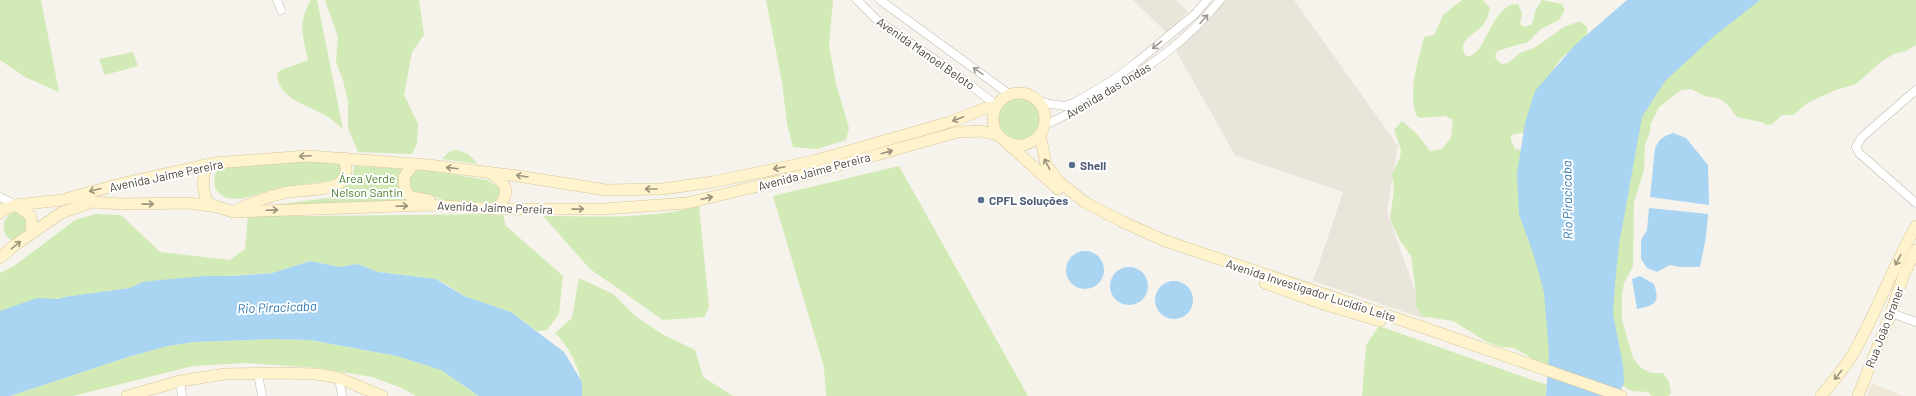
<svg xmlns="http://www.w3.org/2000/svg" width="1916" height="396" font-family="Barlow,sans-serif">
<rect width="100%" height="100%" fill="#f6f3ec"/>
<g fill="#eae5da">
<polygon points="1133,0 1176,0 1188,11 1168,34"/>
<polygon points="1223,0 1294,0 1398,146 1387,212 1425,319 1313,281 1343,192 1235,155 1175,49"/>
</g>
<polygon fill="#efe8d6" points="1872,383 1903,396 1867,396"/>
<g fill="#d2eab5">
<polygon points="0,0 41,0 59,92 25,77 0,60"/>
<path d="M311,0h6l26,129c-6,-5 -11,-10 -17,-13 -19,-12 -47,-16 -49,-42l4,-4 27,-10c-5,-27 -11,-35 3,-60z"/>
<polygon points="325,0 419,0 424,35 412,52 404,95 418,124 417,144 412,154 358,152 348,128 348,102 343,80 336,62 338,37"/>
<polygon points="766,0 833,0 829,45 836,84 849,128 846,140 817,149 793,147 787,124 782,82"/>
<path d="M1462,0h21l7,8c-2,7 -3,12 -8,18 -8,9 -26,15 -16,30 19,4 26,-55 52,-52l4,9 -2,11 5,3 7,-3 4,-15 6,-9 20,4 3,6 -6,10 -18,9 -13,13 -31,9 -2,6 6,7 7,-1 12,-10 14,-5 30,-21 16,-6 7,6c2,17 -18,22 -27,33 -2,2 -4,5 -5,7l-27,65 -14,2 -3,2v4l4,9 7,1 -4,48 10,43 4,5 20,54 -3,65 -14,-5 -21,-12 -13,-1 -14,-5 -34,-21 -32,-5 -5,-10v-12l-5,-38 -12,-17 -9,-20 4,-29 -2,-16 8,-16 1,-8 -7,-20 8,-9 15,13 13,17 12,-2 9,-12 2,-17 -8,-4 -26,2 -3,-3c-8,-27 2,-52 8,-78l10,-2 9,-20z"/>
<polygon points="1737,0 1916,0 1916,45 1906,51 1894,54 1882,61 1856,84 1836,90 1809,102 1793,115 1782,115 1772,124 1767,125 1761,122 1737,117 1727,104 1720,99 1705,96 1691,89 1681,90 1659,107 1650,125 1651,128 1645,145 1644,170 1634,202 1633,266 1624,283 1622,295 1622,320 1633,358 1641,368 1651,373 1663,373 1669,382 1671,393 1668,396 1652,396 1648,392 1632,391 1622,386 1604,249 1628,117"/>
<polygon points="133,52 138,66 105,75 99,59"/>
<circle cx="1019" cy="119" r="22"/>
<polygon points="456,150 468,154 478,164 442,159 449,152"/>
<polygon points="335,161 341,162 343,170 337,180 279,188 240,199 226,198 220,194 215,188 214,180 217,168 224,165 254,162"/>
<path d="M354,166l50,3c-9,11 -6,23 2,32l-141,5 63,-8 19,-13 6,-11z"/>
<polygon points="899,166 1028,396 826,396 824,367 773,196"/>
<polygon points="418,170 425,170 487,180 500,188 499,199 495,203 450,202 432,196 418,195 412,191 409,184 410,178"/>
<path d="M699,206l10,101 -5,10 -41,3 -73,-51 -47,-53c51,0 106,4 156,-10z"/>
<path d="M15,212l9,3 6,12 -16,14c-14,-4 -14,-25 1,-29z"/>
<polygon points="96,214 121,215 160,252 230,260 245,249 248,215 315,216 503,214 506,226 563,276 559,314 547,330 537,331 511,312 464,296 446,284 436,279 378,272 358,264 339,267 311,261 272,273 142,282 130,288 64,297 0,312 0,273 14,266 75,220"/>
<path d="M579,278l34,16 22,22 27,18 33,16 8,27 30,19h-151c1,-23 -11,-47 -27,-63l17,-15z"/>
<polygon points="1379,326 1547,385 1546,396 1362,396 1366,345"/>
<polygon points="273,339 310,340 397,356 441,370 479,396 416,396 402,388 372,377 319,368 245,363 193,366 73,396 10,396 131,356 168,346 194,342"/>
</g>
<g fill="#a9d4f2">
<polygon points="1627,0 1760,0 1712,38 1665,81 1642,117 1619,245 1615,284 1613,314 1623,365 1624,383 1618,396 1546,396 1549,352 1544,293 1534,256 1519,214 1517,174 1525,123 1535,91 1575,45"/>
<path d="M1673,133l13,5 22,27 1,40 -59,-8 5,-49c4,-9 9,-12 18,-15z"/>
<polygon points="1649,208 1708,214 1706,237 1700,267 1680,267 1670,265 1657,272 1647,268 1641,259 1641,240 1647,230"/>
<circle cx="1085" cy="270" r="19"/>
<polygon points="311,261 339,267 358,264 378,272 436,279 464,296 511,312 564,352 582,382 582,396 479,396 441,370 397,356 310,340 273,339 194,342 168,346 131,356 10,396 0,396 0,311 37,298 58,299 64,297 130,288 142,282 160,280 206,276 233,276 272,273"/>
<circle cx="1129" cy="286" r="19"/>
<path d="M1640,276l14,8c6,19 2,21 -17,25l-5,-30z"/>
<circle cx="1174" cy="300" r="19"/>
</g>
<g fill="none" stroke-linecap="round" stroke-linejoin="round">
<g stroke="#c2bbae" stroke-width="9">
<g id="street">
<polyline points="277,0 281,10"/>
<polyline points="857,0 877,20 952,71 996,105"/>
<polyline points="880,0 1009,94"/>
<polyline points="1916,90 1861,138 1856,147 1859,153 1916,203"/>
<polyline points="1037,100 1050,104 1065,106 1076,102 1113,80 1137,62 1195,14 1207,0"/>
<path d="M1044,125c18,-7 33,-16 50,-25 47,-26 92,-57 126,-100"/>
<polyline points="0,197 16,205"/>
<polyline points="1891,313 1916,322"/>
<polyline points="258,374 262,396"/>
<polyline points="339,378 342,396"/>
<polyline points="180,381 182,396"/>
</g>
</g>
<g stroke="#d6c79b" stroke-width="12">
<g id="secondary">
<circle cx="1019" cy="119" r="26"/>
<polyline points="1040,135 1046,164 1058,181 1086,203 1121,221 1163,240 1419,326 1621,396"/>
<polyline points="1006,142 1058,189"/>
<polyline points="414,164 404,177 405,190 411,197 429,200"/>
<path d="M206,165c-3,15 -5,25 3,39l6,2"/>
<path d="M491,173c17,12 20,19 6,36"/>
<polyline points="16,205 31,216 32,232"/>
<path d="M237,210c16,-8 32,-14 50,-18 14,-2 41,-1 52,-9 9,-6 8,-15 5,-25"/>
<polyline points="0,213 4,209 16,205 62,200 124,183 214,163 308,156 428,165 518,176 606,190 662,189 713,182 814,161 950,122 986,108 995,107"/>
<polyline points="0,258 15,245 61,213 92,202 122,204 189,203 218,207 233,212 428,205 497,209 604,209 687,203 808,174 958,132 981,131 997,135"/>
<polyline points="1265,283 1323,304 1380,321"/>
<polyline points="127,396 180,381 225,374 278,373 317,374 339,378 382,396"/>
<path d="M1821,396c14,-17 29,-34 39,-55 20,-38 35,-78 56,-115"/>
<polyline points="1858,396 1891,313 1904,274 1916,250"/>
</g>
</g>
<use href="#street" stroke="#fff" stroke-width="8"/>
<use href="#secondary" stroke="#fff3cd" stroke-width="11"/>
</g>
<defs><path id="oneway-shaft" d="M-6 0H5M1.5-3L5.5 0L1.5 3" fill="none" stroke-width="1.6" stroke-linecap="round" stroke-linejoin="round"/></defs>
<g stroke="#9c9892">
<use href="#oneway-shaft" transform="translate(1204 19) rotate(-48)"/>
<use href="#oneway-shaft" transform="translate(1157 45) rotate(140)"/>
<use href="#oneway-shaft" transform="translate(978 71) rotate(-145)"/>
</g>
<g stroke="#9c937c">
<use href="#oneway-shaft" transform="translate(958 119) rotate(159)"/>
<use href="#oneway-shaft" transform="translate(887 152) rotate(-16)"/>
<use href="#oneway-shaft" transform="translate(305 156) rotate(177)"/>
<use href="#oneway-shaft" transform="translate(1047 164) rotate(-117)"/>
<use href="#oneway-shaft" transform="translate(452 168) rotate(-173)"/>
<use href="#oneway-shaft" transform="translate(779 168) rotate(168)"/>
<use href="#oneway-shaft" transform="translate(522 176) rotate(-171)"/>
<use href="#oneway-shaft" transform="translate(651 189) rotate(180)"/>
<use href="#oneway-shaft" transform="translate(95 190) rotate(166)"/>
<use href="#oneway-shaft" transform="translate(707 198) rotate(-13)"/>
<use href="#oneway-shaft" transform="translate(148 204) rotate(-1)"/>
<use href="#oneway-shaft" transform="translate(402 206) rotate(-2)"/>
<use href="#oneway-shaft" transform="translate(578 209) rotate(-1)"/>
<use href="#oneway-shaft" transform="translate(272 210) rotate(-2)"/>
<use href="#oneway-shaft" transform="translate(16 245) rotate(-39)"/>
<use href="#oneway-shaft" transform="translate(1898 260) rotate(117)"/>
<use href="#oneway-shaft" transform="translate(1838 375) rotate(129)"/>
</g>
<g fill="#5c6f8a" stroke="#fff" stroke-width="1.5">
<circle cx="1072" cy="165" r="4"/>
<circle cx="981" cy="200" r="4"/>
</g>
<g text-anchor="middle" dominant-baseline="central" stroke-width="4" stroke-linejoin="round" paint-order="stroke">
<g font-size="12" fill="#4b4439" stroke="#fff">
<text transform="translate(926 53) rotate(35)">Avenida Manoel Beloto</text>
<text transform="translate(1108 90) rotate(-31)">Avenida das Ondas</text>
<text transform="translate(814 171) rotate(-15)">Avenida Jaime Pereira</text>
<text transform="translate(166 175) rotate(-12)">Avenida Jaime Pereira</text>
<text transform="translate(495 207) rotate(2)">Avenida Jaime Pereira</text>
<text transform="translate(1311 290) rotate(18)">Avenida Investigador Lucídio Leite</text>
<text transform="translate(1884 327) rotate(-69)">Rua João Graner</text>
</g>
<g font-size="12" font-weight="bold" fill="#4e5e75" stroke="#fff" text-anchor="start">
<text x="1080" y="165">Shell</text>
<text x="989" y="200">CPFL Soluções</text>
</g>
<g font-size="12" fill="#4a7f2a" stroke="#fff">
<text x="367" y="178">Área Verde<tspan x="367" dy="14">Nelson Santin</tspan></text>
</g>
<g font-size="13" font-style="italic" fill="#2e7ab2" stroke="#fff">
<text transform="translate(1567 200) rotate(-91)">Rio Piracicaba</text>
<text transform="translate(277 307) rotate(-2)">Rio Piracicaba</text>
</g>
</g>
</svg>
